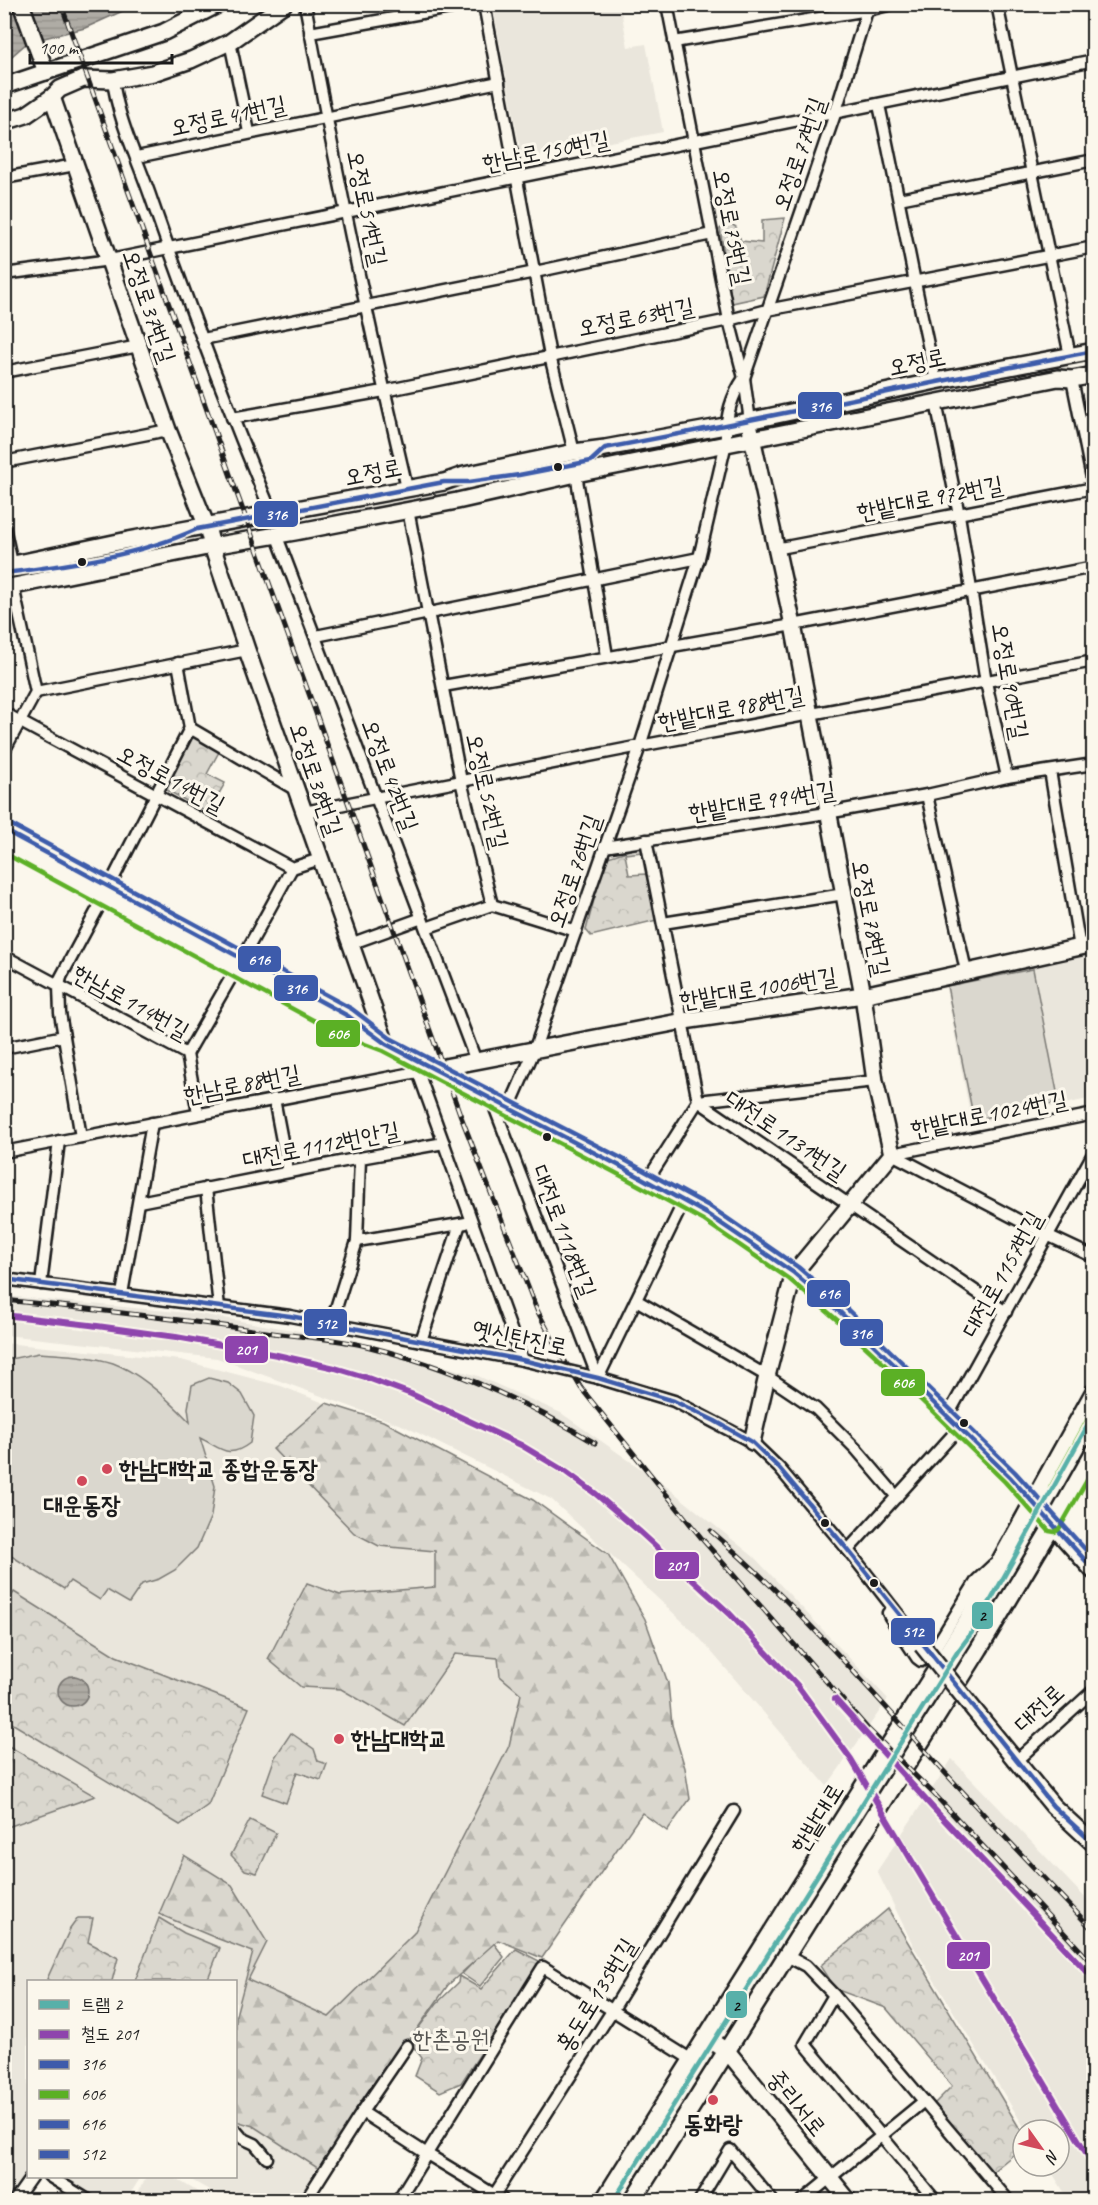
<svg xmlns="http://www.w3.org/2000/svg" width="1098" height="2205" font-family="Caveat,'Poor Story',sans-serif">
<defs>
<pattern id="forest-firs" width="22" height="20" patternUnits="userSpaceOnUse" patternTransform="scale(1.5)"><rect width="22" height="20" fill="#dad7ce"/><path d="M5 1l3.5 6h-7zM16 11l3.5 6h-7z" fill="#bab8b0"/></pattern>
<pattern id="park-crowns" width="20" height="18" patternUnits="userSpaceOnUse" patternTransform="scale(1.5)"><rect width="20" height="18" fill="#dad7ce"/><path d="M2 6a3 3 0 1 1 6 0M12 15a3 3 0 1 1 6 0" fill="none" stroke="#bab8b0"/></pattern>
<pattern id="water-rules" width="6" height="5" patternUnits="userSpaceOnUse" patternTransform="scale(1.5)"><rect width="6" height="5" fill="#afaca5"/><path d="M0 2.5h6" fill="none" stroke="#96938d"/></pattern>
</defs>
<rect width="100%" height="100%" fill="#fbf7ec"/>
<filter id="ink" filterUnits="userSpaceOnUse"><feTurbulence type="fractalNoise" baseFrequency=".0167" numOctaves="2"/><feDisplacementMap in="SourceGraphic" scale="12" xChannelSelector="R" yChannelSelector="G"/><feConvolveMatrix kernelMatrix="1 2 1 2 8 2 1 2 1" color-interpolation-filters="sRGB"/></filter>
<g filter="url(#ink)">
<g fill="#eae6dc">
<polygon points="508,4 620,5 628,47 646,44 663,132 522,159 493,7"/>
<polygon points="1093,953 1093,1098 972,1124 945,984"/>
<polygon points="5,1296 199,1314 358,1341 478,1376 561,1413 667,1487 754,1557 888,1699 827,1786 696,1634 551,1499 404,1426 217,1358 5,1335"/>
<polygon points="4,1343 181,1360 281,1386 407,1436 642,1811 448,1985 299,2200 227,2200 186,2177 236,2176 236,1982 28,1982 28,2176 14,2200 5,2200"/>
<polygon points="952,1759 1093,1906 1093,2200 1069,2200 1048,2166 1059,2166 1059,2130 1026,2130 914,1947 877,1871"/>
<polygon points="55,2177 141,2177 126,2200 94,2200"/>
<polygon points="147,2177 173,2177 211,2200 132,2200"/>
</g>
<g fill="#dad7ce" stroke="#7b7a75" stroke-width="1.5">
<polygon points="1033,969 1059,1102 974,1120 947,986"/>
<path d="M39,1353c24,2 50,2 74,10 27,10 57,38 77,59l-2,-14 4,-23 17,-7 19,5 14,11 12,22 -4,27c-22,17 -29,5 -50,-5l15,48 -4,30 -14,32 -22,22 -16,9 -17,5 -13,19 -22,-13 -7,10 -30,-19 -6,8 -59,-37v-192z"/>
<polygon points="493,1942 504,1957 480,1986 462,1974"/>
</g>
<polygon fill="url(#forest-firs)" stroke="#7b7a75" stroke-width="1.5" points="326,1403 383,1421 533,1500 608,1554 645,1619 668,1683 672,1725 685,1768 690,1799 667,1831 642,1813 542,1958 498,1940 448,1985 319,2169 253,2126 236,2121 236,2015 253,1952 216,1938 159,1914 184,1855 232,1885 267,1942 248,1980 329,2017 414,1933 509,1746 521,1694 500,1676 498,1658 455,1654 405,1726 341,1689 301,1687 268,1659 307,1583 340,1595 435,1587 435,1551 379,1546 354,1533 273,1449"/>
<g fill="url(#park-crowns)" stroke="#7b7a75" stroke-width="1.5">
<polygon points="785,218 764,296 732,303 720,229 728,222 736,227 741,241 762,243 762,220"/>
<polygon points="190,735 200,738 220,750 207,774 225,783 208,813 165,789"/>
<polygon points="639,847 643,852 625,854 629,875 646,874 657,920 591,936 586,930 605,858"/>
<polygon points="14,1592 116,1656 249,1708 208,1805 180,1825 5,1719 4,1607"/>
<polygon points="291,1733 314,1749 318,1761 327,1764 321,1780 297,1772 286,1803 262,1794 275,1757"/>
<polygon points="5,1744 95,1796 5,1828"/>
<polygon points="250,1820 276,1833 257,1873 245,1870 231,1855"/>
<polygon points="888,1909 1023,2134 1023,2147 992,2172 934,2104 952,2086 886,2008 835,1989 820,1966"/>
<polygon points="78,1918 93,1918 88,1942 118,1958 112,1981 51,1982 47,1979 70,1929"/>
<polygon points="159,1918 184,1933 220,1948 207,1981 135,1981"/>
<polygon points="516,1949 541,1962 461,2083 440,2092 415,2076 422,2058 409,2041 437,2003 458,1983 459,1976 481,1989"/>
</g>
<g fill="url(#water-rules)" stroke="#74726e" stroke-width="1.5">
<polygon points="5,5 136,5 85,28 28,42 5,62"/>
<circle cx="73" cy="1691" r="15"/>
</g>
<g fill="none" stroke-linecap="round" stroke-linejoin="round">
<g stroke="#1c1c1c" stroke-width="15">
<g id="street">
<path d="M305,4c30,163 64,324 102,484"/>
<polyline points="484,4 550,356 574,452"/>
<polyline points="667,4 729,320 744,378 750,421"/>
<polyline points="997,4 1070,356"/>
<polyline points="310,33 472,4"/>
<polyline points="230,42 249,132"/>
<polyline points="674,42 868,10 892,4"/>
<path d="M113,80c5,41 26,82 39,121 37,106 77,210 120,313"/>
<path d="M879,105c20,92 36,184 57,276"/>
<polyline points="137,157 499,82"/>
<polyline points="4,178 75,165"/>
<polyline points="899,199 1094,160"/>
<polyline points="4,274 110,260 1094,60"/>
<polyline points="203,339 535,272 712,234"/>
<polyline points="4,372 139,346"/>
<polyline points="1072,379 1094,488"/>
<polyline points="936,402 959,515 986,682 1007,777"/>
<polyline points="232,418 384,391 729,320 767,310 1094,247"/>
<polyline points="4,462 168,430"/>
<polyline points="576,474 607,656"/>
<polyline points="408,510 461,781 492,905"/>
<polyline points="4,527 12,563"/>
<polyline points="276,534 476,1061"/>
<polyline points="775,549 1094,488"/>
<polyline points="316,636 699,558"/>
<polyline points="178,663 190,728"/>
<polyline points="443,686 793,625 1094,567"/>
<polyline points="36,692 247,650"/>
<polyline points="4,713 292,868 320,859"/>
<polyline points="190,728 296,790"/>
<polyline points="4,751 36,692 13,586"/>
<polyline points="1050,771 1080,948"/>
<polyline points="927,795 966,971"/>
<polyline points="304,812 640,746 1094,661"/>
<polyline points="646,840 698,1101 647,1181"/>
<polyline points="604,847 827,813 927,795 1007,777 1094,764"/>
<polyline points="109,887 190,728"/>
<polyline points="663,923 844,894"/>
<polyline points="426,928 492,905 576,931"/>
<polyline points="350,944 422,918"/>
<polyline points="4,956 187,1054 198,1113"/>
<polyline points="242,959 292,868"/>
<polyline points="4,1048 64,1036"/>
<polyline points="187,1054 236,969"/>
<polyline points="418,1072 522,1360"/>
<polyline points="491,1098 598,1378"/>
<polyline points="274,1099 288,1172"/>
<polyline points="698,1101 1006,1312"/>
<polyline points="698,1101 875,1081"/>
<path d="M509,1108l25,-57 106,-305 59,-188 27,-115c-1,-24 4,-45 18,-65l91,-264 34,-110"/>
<polyline points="81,1137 60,1013 59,986 61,977 104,897"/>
<polyline points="4,1152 433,1069"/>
<polyline points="892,1154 1047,1235 1094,1257"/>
<polyline points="892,1154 1094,1114"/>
<polyline points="206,1188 219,1307"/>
<polyline points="139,1202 360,1158 444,1143"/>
<polyline points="357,1241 466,1223"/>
<polyline points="4,1279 290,1316 522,1360 598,1378 674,1401 752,1442 779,1468 848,1550 922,1645"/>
<polyline points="41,1284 59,1141"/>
<polyline points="122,1294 152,1123"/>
<polyline points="636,1300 767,1376 816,1409 856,1449 897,1497"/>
<polyline points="331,1324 357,1241 360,1158"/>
<polyline points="421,1341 460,1224"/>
<polyline points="598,1378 684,1201"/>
<polyline points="947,1417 1094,1152"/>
<polyline points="848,1550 959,1428"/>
<polyline points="893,1608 888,1613 890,1617 917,1658 921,1661 927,1658 935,1648 977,1580 993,1565"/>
<polyline points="1016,1761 1094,1690"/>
<polyline points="787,1956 806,1966 834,1995 1008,2200"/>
<polyline points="834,1995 805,2044 935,2200"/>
<polyline points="362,2112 427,2154 503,2200"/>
<polyline points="236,2131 242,2138 255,2144 267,2158"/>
<polyline points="49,2176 88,2200"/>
<polyline points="15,2200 32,2176"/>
<polyline points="306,2200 362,2112 407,2046"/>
<polyline points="398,2200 543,1967 692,2060"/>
<polyline points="491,2200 612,2011 734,1811"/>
<polyline points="700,2200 730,2150 772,2200"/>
<polyline points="803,2200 924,2101"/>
</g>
</g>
<g stroke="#1c1c1c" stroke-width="20">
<g id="secondary">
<polyline points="21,4 46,72"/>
<polyline points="4,86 164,32 219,4"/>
<polyline points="52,97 168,430 207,527 212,546 247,650 386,1044"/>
<polyline points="4,122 26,115 52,97 60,89 83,79 113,80 153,73 191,60 230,42 284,4"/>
<polyline points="750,428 793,625 863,995 875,1081 892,1154 794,1273 767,1376 752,1442"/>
<polyline points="4,566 128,540 444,482 464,475 574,452 605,448 725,426 936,381 1094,351"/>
<polyline points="4,588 212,546 295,532 457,501 576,474 1058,378 1072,379 1094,375"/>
<polyline points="434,1069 684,1021 863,995 1094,944"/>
<polyline points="975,1711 1053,1806 1094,1844"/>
<polyline points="707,2038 728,2052 848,2200"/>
</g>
</g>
<g stroke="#1c1c1c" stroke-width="21">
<g id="primary">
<polyline points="4,830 348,1016 368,1031"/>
<polyline points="4,844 343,1027 386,1044 618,1165 707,1214 794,1273 841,1313 1010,1477 1094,1571"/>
<polyline points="604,2200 967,1621 1094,1392"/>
<polyline points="633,2200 979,1649 1053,1525 1094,1452"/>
</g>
</g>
<use href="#street" stroke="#fbf7ec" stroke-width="10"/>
<use href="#secondary" stroke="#fbf7ec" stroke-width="15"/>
<use href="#primary" stroke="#fbf7ec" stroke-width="16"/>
<g stroke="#1c1c1c" stroke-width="5">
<g id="rail">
<polyline points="61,4 460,1114 537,1310 557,1348 581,1388 703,1540 867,1728 935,1795 1094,1965"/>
<path d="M4,1300c88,9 175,19 262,32 34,5 71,6 104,15 80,20 155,54 225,96"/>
<path d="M711,1531c83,71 154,153 227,234 51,56 104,111 156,166"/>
</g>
</g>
<use href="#rail" stroke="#fbf7ec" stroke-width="3" stroke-dasharray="9" stroke-linecap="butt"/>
<g stroke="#1c1c1c" stroke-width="20" stroke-linecap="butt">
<polyline id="secondary-bridge" points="922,1645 975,1711"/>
</g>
<use href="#secondary-bridge" stroke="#fbf7ec" stroke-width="15"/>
<g stroke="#fbf7ec" stroke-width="9">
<g id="bus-1">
<path d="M4,573c65,-8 134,-17 193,-44l247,-47h25l50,-7 72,-14 14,-13c163,-30 325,-66 489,-97"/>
<polyline points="4,830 348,1016 386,1044 618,1165 707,1214 794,1273 841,1313 1010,1477 1094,1570"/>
</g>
</g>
<g stroke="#fbf7ec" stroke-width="9">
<g id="bus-2">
<polyline points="4,853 339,1034 383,1051 614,1172 703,1220 789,1279 836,1319 881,1361 1005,1482 1049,1531 1055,1532 1059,1529 1094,1468"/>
<polyline points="1050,1488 1094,1408"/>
</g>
</g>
<g stroke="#fbf7ec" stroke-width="9">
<polyline id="bus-3" points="8,823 352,1009 390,1038 621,1158 711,1207 798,1267 846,1308 1015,1472 1094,1559"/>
</g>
<g stroke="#fbf7ec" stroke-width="9">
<polyline id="bus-4" points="4,1279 290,1316 522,1360 598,1378 674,1401 715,1421 752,1442 779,1468 848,1550 1053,1806 1094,1844"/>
</g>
<use href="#bus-1" stroke="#3d5bab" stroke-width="4.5"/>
<use href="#bus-2" stroke="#5bb025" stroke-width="4.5"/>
<use href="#bus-3" stroke="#3d5bab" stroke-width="4.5"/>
<use href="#bus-4" stroke="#3d5bab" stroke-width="4.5"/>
<g stroke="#fbf7ec" stroke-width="10">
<g id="rail-1">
<polyline points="4,1315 90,1325 176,1337 277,1355 335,1368 365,1377 411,1394 521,1445 566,1472 596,1494 639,1531 730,1614 797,1685 851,1759 1094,2166"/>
<polyline points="835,1699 933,1808 1094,1979"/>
</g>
</g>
<use href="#rail-1" stroke="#8e44ad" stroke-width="6"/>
<g stroke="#fbf7ec" stroke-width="9">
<polyline id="tram-1" points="614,2200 958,1651 976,1627 1094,1414"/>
</g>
<use href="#tram-1" stroke="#58b0a9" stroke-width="4.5"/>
</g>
</g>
<g fill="#1c1c1c" stroke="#fbf7ec" stroke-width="2">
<circle cx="558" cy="467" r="5"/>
<circle cx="82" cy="562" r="5"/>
<circle cx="547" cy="1137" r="5"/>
<circle cx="964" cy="1423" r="5"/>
<circle cx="825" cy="1523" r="5"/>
<circle cx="874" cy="1583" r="5"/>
</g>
<g fill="#d1495b" stroke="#fbf7ec" stroke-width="2">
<circle cx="107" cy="1469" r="6"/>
<circle cx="82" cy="1481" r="6"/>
<circle cx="339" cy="1739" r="6"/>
<circle cx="713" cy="2100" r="6"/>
</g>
<g text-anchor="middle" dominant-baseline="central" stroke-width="6" stroke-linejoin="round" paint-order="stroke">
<g font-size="24" fill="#1c1c1c" stroke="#fbf7ec">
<text transform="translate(228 116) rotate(-12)">오정로41번길</text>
<text transform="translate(546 151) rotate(-11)">한남로150번길</text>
<text transform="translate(799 154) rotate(-71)">오정로77번길</text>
<text transform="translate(367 208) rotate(78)">오정로51번길</text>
<text transform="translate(732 227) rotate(79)">오정로75번길</text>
<text transform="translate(149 306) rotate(71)">오정로37번길</text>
<text transform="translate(636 317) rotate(-11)">오정로63번길</text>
<text transform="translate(917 362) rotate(-12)">오정로</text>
<text transform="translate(373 472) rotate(-11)">오정로</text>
<text transform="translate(930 498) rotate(-11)">한밭대로972번길</text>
<text transform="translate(1010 681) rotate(80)">오정로90번길</text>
<text transform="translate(731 708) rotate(-11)">한밭대로988번길</text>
<text transform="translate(390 775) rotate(69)">오정로42번길</text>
<text transform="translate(171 779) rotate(28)">오정로14번길</text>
<text transform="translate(316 779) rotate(71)">오정로38번길</text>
<text transform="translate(487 791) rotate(77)">오정로52번길</text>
<text transform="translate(762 801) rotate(-9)">한밭대로994번길</text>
<text transform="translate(574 871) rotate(-71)">오정로76번길</text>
<text transform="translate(871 918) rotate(79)">오정로78번길</text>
<text transform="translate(758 988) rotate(-9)">한밭대로1006번길</text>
<text transform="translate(131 1002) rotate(29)">한남로114번길</text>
<text transform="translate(242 1084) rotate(-11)">한남로88번길</text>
<text transform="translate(989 1114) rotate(-11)">한밭대로1024번길</text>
<text transform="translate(786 1135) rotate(34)">대전로1131번길</text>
<text transform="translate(321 1145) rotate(-11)">대전로1112번안길</text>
<text transform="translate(564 1231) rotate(69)">대전로1118번길</text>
<text transform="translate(1002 1274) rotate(-61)">대전로1157번길</text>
<text transform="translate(520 1338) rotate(12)">옛신탄진로</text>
<text transform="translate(1039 1708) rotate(-43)">대전로</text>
<text transform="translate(817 1818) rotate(-58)">한밭대로</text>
<text transform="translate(596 1995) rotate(-58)">홍도로135번길</text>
<text transform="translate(797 2103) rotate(51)">중리서로</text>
</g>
<g font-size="24" font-weight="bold" fill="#1c1c1c" stroke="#fbf7ec" text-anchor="start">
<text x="119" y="1469">한남대학교 종합운동장</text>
<text x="82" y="1505" text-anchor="middle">대운동장</text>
<text x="351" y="1739">한남대학교</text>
<text x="713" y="2124" text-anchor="middle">동화랑</text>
</g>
<g font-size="24" fill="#555451" stroke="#fbf7ec">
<text x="451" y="2039">한촌공원</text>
</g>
</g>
<g stroke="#fbf7ec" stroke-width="2">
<rect x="797" y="391" width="46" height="29" rx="6" fill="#3d5bab"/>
<rect x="253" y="500" width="46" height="28" rx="6" fill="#3d5bab"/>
<rect x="237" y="945" width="45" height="28" rx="6" fill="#3d5bab"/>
<rect x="273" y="974" width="46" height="28" rx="6" fill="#3d5bab"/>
<rect x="315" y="1019" width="46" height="29" rx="6" fill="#5bb025"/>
<rect x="806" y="1279" width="45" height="29" rx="6" fill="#3d5bab"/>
<rect x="303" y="1308" width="45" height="29" rx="6" fill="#3d5bab"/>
<rect x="839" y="1318" width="45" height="29" rx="6" fill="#3d5bab"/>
<rect x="224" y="1335" width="45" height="29" rx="6" fill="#8e44ad"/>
<rect x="880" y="1368" width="46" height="29" rx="6" fill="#5bb025"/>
<rect x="654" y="1551" width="46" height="29" rx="6" fill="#8e44ad"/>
<rect x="971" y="1601" width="23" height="29" rx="6" fill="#58b0a9"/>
<rect x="890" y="1617" width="46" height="29" rx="6" fill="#3d5bab"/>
<rect x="946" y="1941" width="45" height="29" rx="6" fill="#8e44ad"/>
<rect x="725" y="1990" width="23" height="29" rx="6" fill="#58b0a9"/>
</g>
<g font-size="16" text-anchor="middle" font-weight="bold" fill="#fff">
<text x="820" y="412">316</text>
<text x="276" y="520">316</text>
<text x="259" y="965">616</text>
<text x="296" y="994">316</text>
<text x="338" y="1039">606</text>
<text x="829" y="1299">616</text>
<text x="326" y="1329">512</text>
<text x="861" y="1339">316</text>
<text x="246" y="1355">201</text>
<text x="903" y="1388">606</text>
<text x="677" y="1571">201</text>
<text x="913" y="1637">512</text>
<text x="968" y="1961">201</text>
</g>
<g font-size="16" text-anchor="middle" font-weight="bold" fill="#111">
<text x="982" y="1621">2</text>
<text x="736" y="2011">2</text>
</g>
<rect width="1098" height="2205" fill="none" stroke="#fbf7ec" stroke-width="24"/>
<rect x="12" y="12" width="1074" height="2181" fill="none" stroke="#1c1c1c" stroke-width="2" filter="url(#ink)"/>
<rect x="27" y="1980" width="210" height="198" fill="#fbf7ec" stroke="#a29f99" stroke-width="1.5"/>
<rect x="39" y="2000" width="30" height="9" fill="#58b0a9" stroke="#a29f99" stroke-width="1.5"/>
<text x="81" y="2010" font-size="18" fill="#1c1c1c">트램 2</text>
<rect x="39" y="2030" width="30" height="9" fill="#8e44ad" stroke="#a29f99" stroke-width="1.5"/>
<text x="81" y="2040" font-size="18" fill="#1c1c1c">철도 201</text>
<rect x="39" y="2060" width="30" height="9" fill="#3d5bab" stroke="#a29f99" stroke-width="1.5"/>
<text x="81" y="2070" font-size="18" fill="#1c1c1c">316</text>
<rect x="39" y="2090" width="30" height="9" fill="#5bb025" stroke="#a29f99" stroke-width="1.5"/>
<text x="81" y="2100" font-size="18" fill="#1c1c1c">606</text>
<rect x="39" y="2120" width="30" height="9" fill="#3d5bab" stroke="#a29f99" stroke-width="1.5"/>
<text x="81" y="2130" font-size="18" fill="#1c1c1c">616</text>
<rect x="39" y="2150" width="30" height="9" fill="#3d5bab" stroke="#a29f99" stroke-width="1.5"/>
<text x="81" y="2160" font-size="18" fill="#1c1c1c">512</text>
<g transform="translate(1041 2148) rotate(124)"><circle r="28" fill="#fbf7ec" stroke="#a29f99" stroke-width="1.5"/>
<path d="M0-4.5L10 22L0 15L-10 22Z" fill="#d1495b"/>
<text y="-9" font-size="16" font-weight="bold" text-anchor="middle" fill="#1c1c1c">N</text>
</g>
<path d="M30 54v9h142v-9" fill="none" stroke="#1c1c1c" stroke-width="3"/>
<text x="39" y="54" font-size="18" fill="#1c1c1c" stroke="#fbf7ec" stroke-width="4.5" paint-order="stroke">100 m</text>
</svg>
